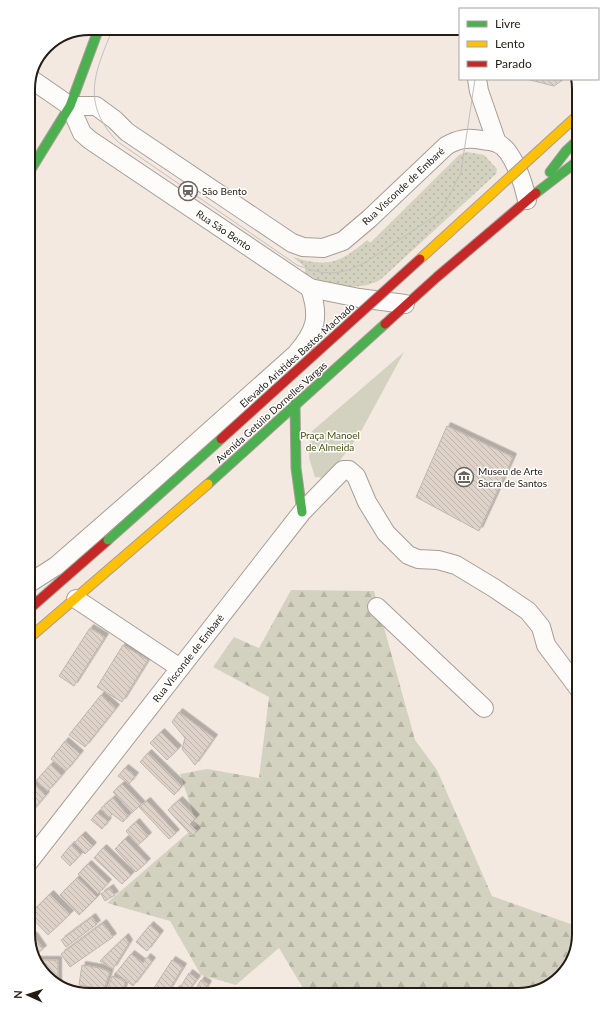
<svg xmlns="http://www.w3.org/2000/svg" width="607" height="1023" font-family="Lato,sans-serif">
<defs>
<pattern id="grass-dots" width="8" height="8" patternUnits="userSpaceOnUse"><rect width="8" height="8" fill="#d3d2c0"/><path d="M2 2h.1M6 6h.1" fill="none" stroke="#b5b4a4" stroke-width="1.8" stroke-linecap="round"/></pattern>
<pattern id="forest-firs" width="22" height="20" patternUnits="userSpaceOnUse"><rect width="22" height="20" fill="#d3d2c0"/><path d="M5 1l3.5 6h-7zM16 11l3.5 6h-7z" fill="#b5b4a4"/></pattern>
<pattern id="building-back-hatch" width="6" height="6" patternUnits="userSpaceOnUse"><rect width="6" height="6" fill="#ded2c9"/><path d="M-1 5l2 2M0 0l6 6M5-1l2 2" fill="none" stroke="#beb4ac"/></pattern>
<filter id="shadow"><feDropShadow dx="3.5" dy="-3.5" stdDeviation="0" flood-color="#0004"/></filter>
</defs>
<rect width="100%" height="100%" fill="#f4e9e1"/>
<path fill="url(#grass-dots)" d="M467,152l17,3 13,14 -1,5 -116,106c-25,13 -52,5 -76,-6l2,-6 -13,-11c35,11 47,6 74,-17l3,3 89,-88z"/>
<polygon fill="url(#forest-firs)" points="291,590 374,591 415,740 437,770 492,896 579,927 579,935 569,968 545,989 518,995 307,995 279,948 236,985 201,975 170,921 107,903 197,825 180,774 207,769 259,778 269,697 213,667 234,637 259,648"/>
<polygon fill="#d3d2c0" points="404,352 359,435 327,478 315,477 309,458 311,432"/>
<g fill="url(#building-back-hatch)" stroke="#bfb6af" filter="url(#shadow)">
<polygon points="526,79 564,79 554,86"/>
<polygon points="447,426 513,457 479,531 416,497"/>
<polygon points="90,628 105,637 74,686 59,676"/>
<polygon points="123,645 148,660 122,702 97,687"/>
<polygon points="101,695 116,708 85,747 69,735"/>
<polygon points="179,712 214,738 195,765 182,749 185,738 172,722"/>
<polygon points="161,732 178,749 167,760 150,743"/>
<polygon points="65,741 80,754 66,771 51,759"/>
<polygon points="148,753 182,786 174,795 140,762"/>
<polygon points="51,764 62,775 48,791 36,781"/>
<polygon points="125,768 135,776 129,784 118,776"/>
<polygon points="33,783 46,795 29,815 28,789"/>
<polygon points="122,784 141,804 132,813 113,792"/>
<polygon points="113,798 128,816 123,822 112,814 109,818 101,808"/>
<polygon points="179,800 196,818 190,824 197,831 192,836 168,810"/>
<polygon points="147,801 176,833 169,839 139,807"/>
<polygon points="97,813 108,821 102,829 91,820"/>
<polygon points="136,822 148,836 138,845 126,831"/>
<polygon points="82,835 93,846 85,854 74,843"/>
<polygon points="125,839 147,862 136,872 115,849"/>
<polygon points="71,845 81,854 70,866 61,857"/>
<polygon points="103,848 131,875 122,884 94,858"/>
<polygon points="88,864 108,883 98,894 78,874"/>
<polygon points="77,878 97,897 79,915 60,895"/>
<polygon points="110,888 115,895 105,901 101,894"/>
<polygon points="50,894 70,914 48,935 29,915"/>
<polygon points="92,917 97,924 66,947 61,940"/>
<polygon points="103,923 113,937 70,967 61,954"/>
<polygon points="150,925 160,934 147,951 136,942"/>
<polygon points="28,935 34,936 43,949 33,957"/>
<polygon points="125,937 129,943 113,969 100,961"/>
<polygon points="131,954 143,963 147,957 152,961 133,986 116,973"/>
<polygon points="35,960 58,960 58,984 55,984 35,962"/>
<polygon points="172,960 183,967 166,995 164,995 154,988"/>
<polygon points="82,965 100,968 110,972 102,995 96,995 92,987 79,985"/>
<polygon points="189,973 197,979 188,991 181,986"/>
<polygon points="112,976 126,981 121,995 106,995"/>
<polygon points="201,980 208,984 202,995 192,995"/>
<polygon points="176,989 185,993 184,995 174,995"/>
</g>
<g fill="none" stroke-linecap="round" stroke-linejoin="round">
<g stroke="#a79e97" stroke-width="20">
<g id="street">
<polyline points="31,79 70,106 82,133 90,140 310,288 359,298 405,304"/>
<polyline points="477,79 479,91 497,143"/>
<path d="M70,106h26l19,14 12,12 165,111 11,4 20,1 20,-7 26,-22 77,-73c12,-7 22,-9 36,-6 5,1 11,1 15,3 16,6 27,42 30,57"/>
<path d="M28,584l28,-18 101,-88 139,-124c20,-23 24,-37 14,-66"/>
<polyline points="76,599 180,668"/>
<polyline points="377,607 484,708"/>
<polyline points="28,863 302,512 343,470 349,470 356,476 367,502 386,533 408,555 418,559 438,560 456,565 494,588 528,611 541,627 546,645 579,689"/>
</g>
</g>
<g stroke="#a79e97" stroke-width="11">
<g id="fast">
<polyline points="550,172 566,151 579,139"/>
<polyline points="28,174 70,106 99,28"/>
<polyline points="536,193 579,160"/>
<polyline points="295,404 296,468 302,512"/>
<polyline points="208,484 385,324"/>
</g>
</g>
<g stroke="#a79e97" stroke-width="11">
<polyline id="slow" points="28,639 208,484"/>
</g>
<g stroke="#a79e97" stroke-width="11">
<g id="jam">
<polyline points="385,324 437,277 536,193"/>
<polyline points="28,610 108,540"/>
</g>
</g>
<use href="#street" stroke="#fdfcfa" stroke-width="18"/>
<use href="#fast" stroke="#4caf50" stroke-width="9"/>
<use href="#slow" stroke="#ffc107" stroke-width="9"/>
<use href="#jam" stroke="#c62828" stroke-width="9"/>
<path stroke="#c2bfbd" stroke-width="1" d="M113,28c-18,44 -33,75 5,114l179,123c28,11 42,11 69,-3l72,-48 6,-8 17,-34 14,-93"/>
<g stroke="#a79e97" stroke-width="11" stroke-linecap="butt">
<polyline id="fast-bridge" points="108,540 221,439"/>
</g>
<g stroke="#a79e97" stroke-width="11" stroke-linecap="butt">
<polyline id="slow-bridge" points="420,259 579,114"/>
</g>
<g stroke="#a79e97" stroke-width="11" stroke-linecap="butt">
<polyline id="jam-bridge" points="221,439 420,259"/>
</g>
<use href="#fast-bridge" stroke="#4caf50" stroke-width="9"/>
<use href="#slow-bridge" stroke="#ffc107" stroke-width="9"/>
<use href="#jam-bridge" stroke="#c62828" stroke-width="9"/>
</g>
<defs>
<g id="station-ring" transform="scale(1)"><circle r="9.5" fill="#fff" stroke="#6d645c" stroke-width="1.5"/><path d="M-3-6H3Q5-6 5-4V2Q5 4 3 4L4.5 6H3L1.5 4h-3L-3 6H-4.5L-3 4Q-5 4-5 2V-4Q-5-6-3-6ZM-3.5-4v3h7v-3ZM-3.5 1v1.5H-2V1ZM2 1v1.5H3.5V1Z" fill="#6d645c"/></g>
<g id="museum-ring" transform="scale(1)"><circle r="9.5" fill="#fff" stroke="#6d645c" stroke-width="1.5"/><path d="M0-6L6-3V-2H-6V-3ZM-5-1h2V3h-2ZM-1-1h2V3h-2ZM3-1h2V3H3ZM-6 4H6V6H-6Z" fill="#6d645c"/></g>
</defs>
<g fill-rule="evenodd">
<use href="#station-ring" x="188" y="191"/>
<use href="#museum-ring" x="464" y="477"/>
</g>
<g text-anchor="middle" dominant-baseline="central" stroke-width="3" stroke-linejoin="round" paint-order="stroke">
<g font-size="10" fill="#251c15" stroke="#fff">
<text transform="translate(403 186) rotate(-43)">Rua Visconde de Embaré</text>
<text transform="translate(224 230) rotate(34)">Rua São Bento</text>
<text transform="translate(297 355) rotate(-42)">Elevado Aristides Bastos Machado</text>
<text transform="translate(271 412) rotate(-42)">Avenida Getúlio Dornelles Vargas</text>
<text transform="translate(188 658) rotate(-52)">Rua Visconde de Embaré</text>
</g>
<g font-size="10" fill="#251c15" stroke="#fff" text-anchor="start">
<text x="202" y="191">São Bento</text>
<text x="478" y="471">Museu de Arte<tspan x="478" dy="12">Sacra de Santos</tspan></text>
</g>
<g font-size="10" fill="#455010" stroke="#fff">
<text x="330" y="435">Praça Manoel<tspan x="330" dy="12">de Almeida</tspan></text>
</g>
</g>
<path d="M0 0H607V1023H0ZM89 35H518A54 54 0 0 1 572 89V934A54 54 0 0 1 518 988H89A54 54 0 0 1 35 934V89A54 54 0 0 1 89 35Z" fill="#fff" fill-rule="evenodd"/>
<path fill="none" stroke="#251c15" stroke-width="2" d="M89 35H518A54 54 0 0 1 572 89V934A54 54 0 0 1 518 988H89A54 54 0 0 1 35 934V89A54 54 0 0 1 89 35Z"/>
<rect x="459" y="8" width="140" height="72" fill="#ffffff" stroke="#a8a4a1"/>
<rect x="467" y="21" width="20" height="6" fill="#4caf50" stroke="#a8a4a1"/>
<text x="495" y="28" font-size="12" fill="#251c15">Livre</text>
<rect x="467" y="41" width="20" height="6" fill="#ffc107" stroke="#a8a4a1"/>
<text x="495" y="48" font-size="12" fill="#251c15">Lento</text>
<rect x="467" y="61" width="20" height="6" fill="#c62828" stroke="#a8a4a1"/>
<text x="495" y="68" font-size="12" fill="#251c15">Parado</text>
<g transform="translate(28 995) rotate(273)" stroke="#ffffff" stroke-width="3" paint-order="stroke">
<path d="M0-3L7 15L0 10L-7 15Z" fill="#251c15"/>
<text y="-6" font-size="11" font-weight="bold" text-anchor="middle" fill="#251c15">N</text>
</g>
</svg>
